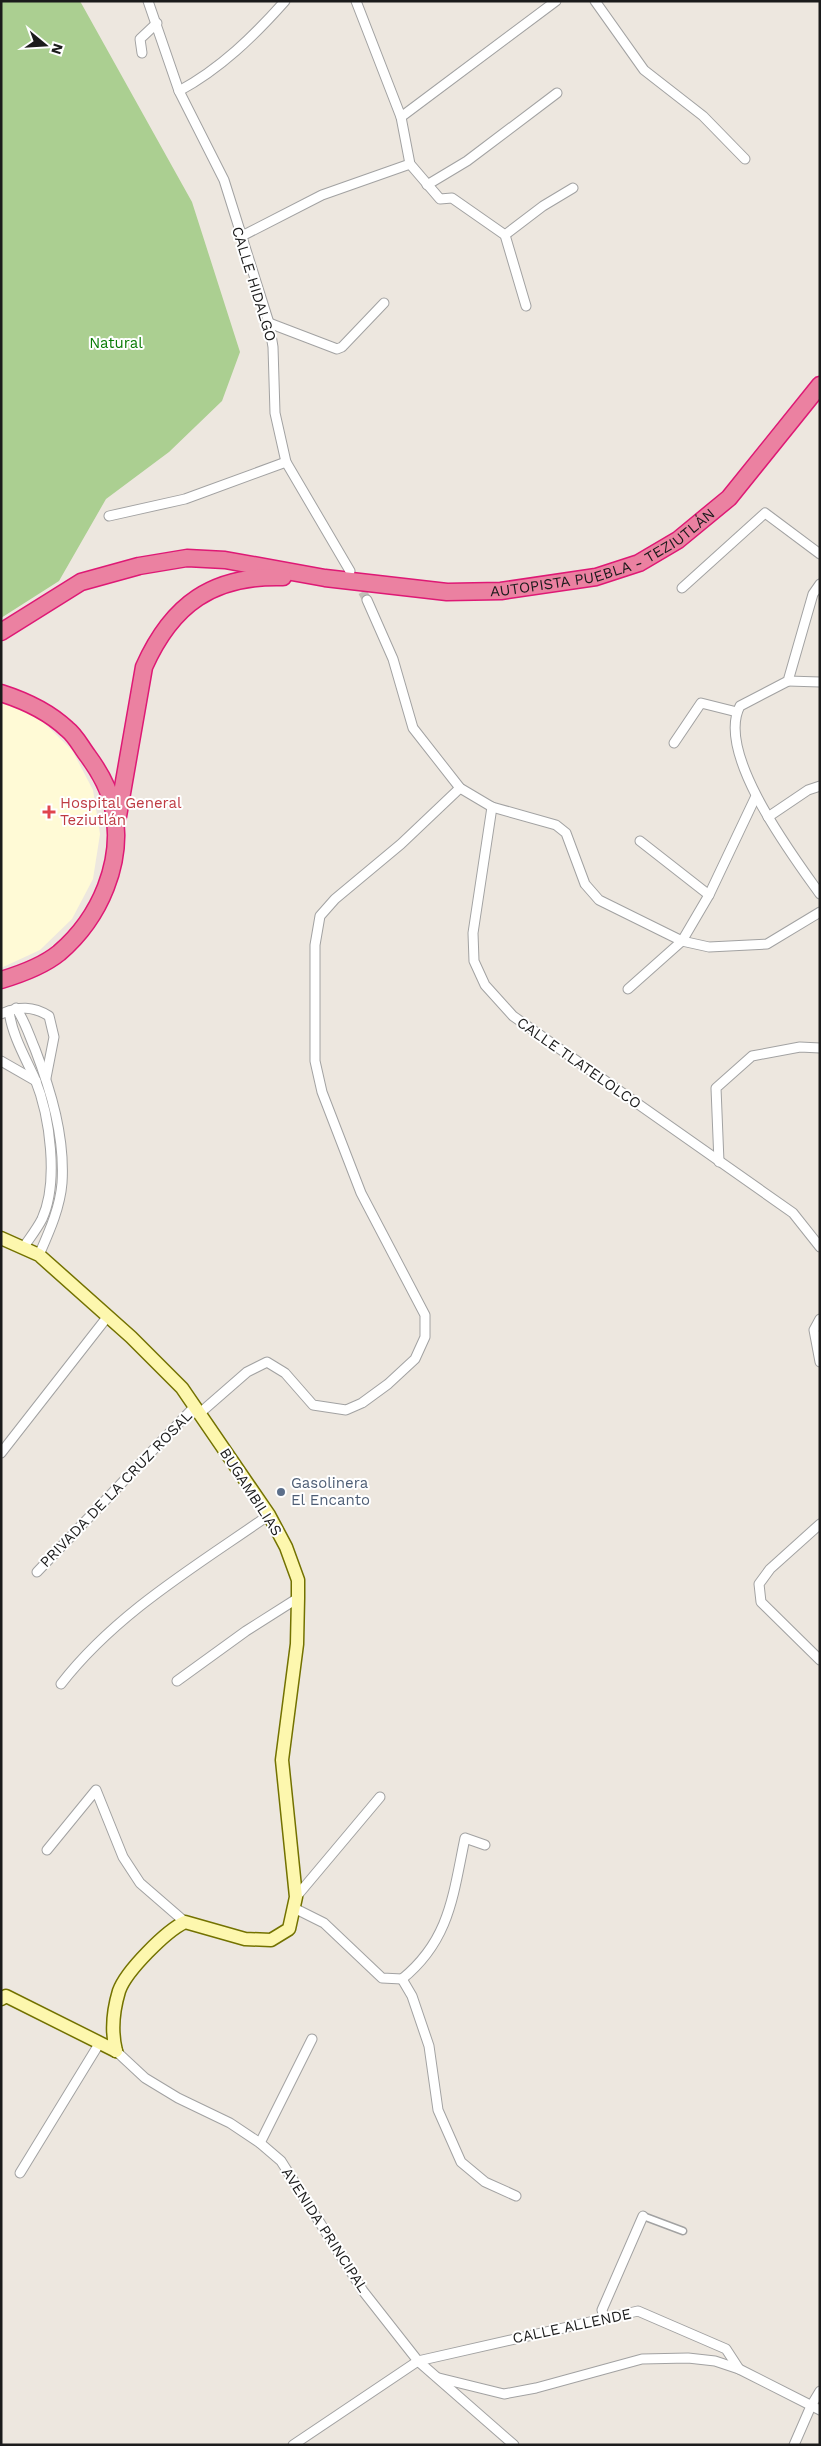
<svg xmlns="http://www.w3.org/2000/svg" width="821" height="2446" font-family="'Work Sans',sans-serif">
<rect width="100%" height="100%" fill="#ede7df"/>
<polygon fill="#fffad6" points="1,701 40,719 72,750 93,790 100,834 93,879 72,919 40,950 1,968"/>
<polygon fill="#abcf91" points="1,1 80,1 192,202 240,352 222,401 169,452 106,499 59,581 1,618"/>
<g fill="none" stroke-linecap="round" stroke-linejoin="round">
<polyline stroke="#c3beb8" stroke-width="9" stroke-dasharray="9 4.5" stroke-linecap="butt" points="356,580 367,600"/>
<g stroke="#a2a2a2" stroke-width="9">
<polyline id="pedestrian" points="643,2216 683,2231"/>
</g>
<g stroke="#a2a2a2" stroke-width="11">
<g id="minor">
<polyline points="148,1 179,91 224,180 269,323 273,347 275,413 286,462 350,571"/>
<polyline points="356,1 401,117 410,164 440,199 452,198 505,235 526,306"/>
<polyline points="595,1 644,70 703,116 745,159"/>
<polyline points="142,53 140,39 157,23"/>
<path d="M179,91c41,-22 75,-55 106,-90"/>
<polyline points="401,117 556,1"/>
<polyline points="427,185 467,161 557,93"/>
<polyline points="505,235 543,206 573,188"/>
<polyline points="240,237 322,195 410,164"/>
<polyline points="269,323 337,349 342,347 384,303"/>
<polyline points="109,516 185,499 286,462"/>
<path d="M820,584l-7,10 -25,87 -48,25c-25,47 53,150 80,188"/>
<polyline points="682,588 765,513 820,554"/>
<polyline points="367,600 393,659 413,728 460,788 492,807 556,825 566,833 585,884 599,900 682,941 709,947 767,944 820,912"/>
<polyline points="788,681 820,682"/>
<polyline points="674,743 701,703 737,712"/>
<polyline points="492,807 473,933 474,961 485,985 513,1016 793,1213 820,1247"/>
<polyline points="768,817 808,790 820,786"/>
<polyline points="640,841 709,895"/>
<polyline points="628,989 682,941 709,895 756,796"/>
<path d="M16,1008c9,13 13,27 19,41 16,42 30,88 27,134 -2,25 -13,49 -23,72"/>
<path d="M9,1011c3,24 16,46 26,68 15,37 24,103 7,140 -5,10 -13,20 -19,29"/>
<path d="M1,1014c18,-8 32,-8 48,2l5,21 -8,41"/>
<polyline points="1,1061 36,1081"/>
<polyline points="719,1162 716,1088 752,1056 800,1047 820,1048"/>
<polyline points="820,1319 814,1330 820,1362"/>
<polyline points="200,1413 247,1372 267,1362 285,1373 313,1405 346,1410 362,1403 388,1384 415,1359 425,1337 425,1315 361,1193 322,1092 315,1061 315,945 320,916 335,899 401,844 460,788"/>
<polyline points="1,1453 108,1316"/>
<polyline points="820,1524 770,1569 759,1584 761,1602 820,1660"/>
<polyline points="37,1572 195,1406"/>
<polyline points="177,1681 246,1631 298,1598"/>
<path d="M61,1684c55,-71 135,-118 208,-169"/>
<polyline points="47,1850 96,1790 123,1857 140,1883 185,1922"/>
<polyline points="296,1897 380,1797"/>
<polyline points="294,1908 324,1923 382,1978 402,1979"/>
<polyline points="402,1979 412,1996 429,2046 438,2110 461,2162 485,2182 516,2196"/>
<path d="M402,1979c48,-39 51,-84 63,-141l20,7"/>
<polyline points="116,2051 145,2078 178,2098 230,2123 260,2143 281,2161 363,2291 418,2361 514,2445"/>
<polyline points="260,2143 312,2039"/>
<polyline points="20,2173 99,2044"/>
<polyline points="604,2317 602,2310 643,2216"/>
<polyline points="439,2378 504,2394 536,2388 642,2359 688,2358 715,2361 739,2369 820,2410"/>
<polyline points="293,2445 418,2361 638,2311 726,2349 739,2369"/>
<polyline points="794,2445 811,2406 820,2391"/>
</g>
</g>
<g stroke="#737200" stroke-width="15">
<g id="secondary">
<path d="M1,1238l38,17 92,82 51,51 87,127 17,32 12,33v18l-1,46 -15,116 14,137 -7,32 -18,11 -26,-1 -60,-17c-19,9 -59,49 -66,69 -6,20 -8,40 -3,60"/>
<polyline points="1,1999 6,1996 116,2051"/>
</g>
</g>
<g stroke="#de1975" stroke-width="19">
<g id="motorway">
<path id="s1" d="M1,632l80,-50 58,-16 48,-8 38,2 100,18 122,14 54,-1 95,-14 43,-14 39,-23 51,-42 91,-113"/>
<path d="M1,693c25,8 47,18 66,36 9,7 14,18 21,27 11,15 21,32 25,51 12,54 -13,111 -54,146 -16,13 -38,21 -58,27"/>
<path d="M118,816l26,-149c28,-63 69,-92 139,-90"/>
</g>
</g>
<use href="#pedestrian" stroke="#fff" stroke-width="6"/>
<use href="#minor" stroke="#fff" stroke-width="9"/>
<use href="#secondary" stroke="#fdf7ae" stroke-width="12"/>
<use href="#motorway" stroke="#eb81a1" stroke-width="16"/>
</g>
<path fill="#e0444e" stroke="#fff" stroke-width="2" d="M46.5 804.5h5v5h5v5h-5v5h-5v-5h-5v-5h5z"/>
<circle fill="#5c6f8a" stroke="#fff" stroke-width="2" cx="281" cy="1492" r="5"/>
<g text-anchor="middle" dominant-baseline="central" stroke-width="4" stroke-linejoin="round" paint-order="stroke">
<g font-size="15" fill="#1b1b1b" stroke="#fff">
<text transform="translate(254 284) rotate(73)">CALLE HIDALGO</text>
<text stroke="none"><textPath href="#s1" startOffset="630">AUTOPISTA PUEBLA - TEZIUTLÁN</textPath></text>
<text transform="translate(579 1063) rotate(35)">CALLE TLATELOLCO</text>
<text transform="translate(116 1489) rotate(-46)">PRIVADA DE LA CRUZ ROSAL</text>
<text transform="translate(251 1492) rotate(57)">BUGAMBILIAS</text>
<text transform="translate(325 2230) rotate(57)">AVENIDA PRINCIPAL</text>
<text transform="translate(572 2326) rotate(-12)">CALLE ALLENDE</text>
</g>
<g font-size="15" fill="#0a7c05" stroke="#fff">
<text x="116" y="343">Natural</text>
</g>
<g font-size="15" fill="#be3a42" stroke="#fff" text-anchor="start">
<text x="60" y="803">Hospital General<tspan x="60" dy="17">Teziutlán</tspan></text>
</g>
<g font-size="15" fill="#4e5e75" stroke="#fff" text-anchor="start">
<text x="291" y="1483">Gasolinera<tspan x="291" dy="17">El Encanto</tspan></text>
</g>
</g>
<rect width="821" height="2446" fill="none" stroke="#1b1b1b" stroke-width="5"/>
<g transform="translate(45 45) rotate(108)" stroke="#ffffff" stroke-width="4" paint-order="stroke">
<path d="M0-4L9 19L0 12L-9 19Z" fill="#1b1b1b"/>
<text y="-8" font-size="14" font-weight="bold" text-anchor="middle" fill="#1b1b1b">N</text>
</g>
</svg>
